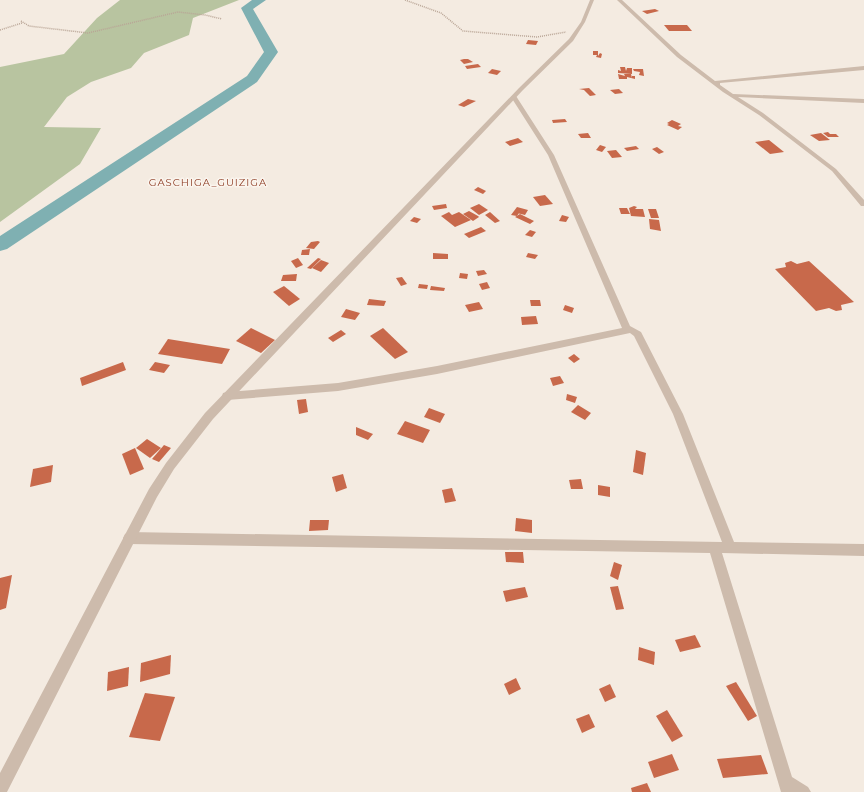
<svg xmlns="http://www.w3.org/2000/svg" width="864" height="792" font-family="Montserrat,sans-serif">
<rect width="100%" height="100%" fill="#f4ebe1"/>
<polygon fill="#b8c4a0" points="120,0 239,0 193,18 189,35 144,53 131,68 91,82 67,97 44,127 101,128 80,164 0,222 0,67 64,54 97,18"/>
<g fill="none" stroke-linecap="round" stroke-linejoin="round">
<polygon fill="#7fb0b2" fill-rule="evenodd" points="252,0 266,0 253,9 278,52 257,82 7,249 0,251 0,236 247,76 264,52 241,8"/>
</g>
<g fill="#c8694b">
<polygon points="655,9 659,11 647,14 642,11"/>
<polygon points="664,25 687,25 692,31 669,31"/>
<polygon points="528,40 538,41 536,45 526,44"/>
<polygon points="593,51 598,51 598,56 600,53 602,54 601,58 596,57 597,55 593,55"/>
<polygon points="464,59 468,59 473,62 464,64 460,60"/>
<polygon points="478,64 481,67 467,69 465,66"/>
<polygon points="620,67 625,67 626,71 627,68 632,68 632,74 618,73 618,70 621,71"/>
<polygon points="492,69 501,71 497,75 488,73"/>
<polygon points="633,69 643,69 644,76 639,75 640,72 634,71"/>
<polygon points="618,74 625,76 624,74 631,74 632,78 632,76 635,76 635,79 627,77 627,79 619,79"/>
<polygon points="589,88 596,95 590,96 584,90 579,89"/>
<polygon points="619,89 623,93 615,94 610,90"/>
<polygon points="468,99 476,101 464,107 458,105"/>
<polygon points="565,119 567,122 553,123 552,120"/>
<polygon points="672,120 681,124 678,126 682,127 678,130 667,125 669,124 667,123"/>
<polygon points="828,132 830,134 836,134 839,137 828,137 823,133"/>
<polygon points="588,133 591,138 581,138 578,134"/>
<polygon points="821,133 830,140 819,141 810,135"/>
<polygon points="518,138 523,142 510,146 505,142"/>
<polygon points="769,140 784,152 770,154 755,142"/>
<polygon points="600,145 606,147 602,152 596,150"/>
<polygon points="636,146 639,149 627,151 624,148"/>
<polygon points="657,147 664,152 659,154 652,149"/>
<polygon points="616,150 622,157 612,158 607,151"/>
<polygon points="478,187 486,191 483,194 474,190"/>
<polygon points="545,195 553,204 540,206 533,197"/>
<polygon points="446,204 447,208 434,210 432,206"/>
<polygon points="479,204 488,210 479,215 470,208"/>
<polygon points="634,206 637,207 635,209 643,209 645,217 631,216 629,208"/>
<polygon points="517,207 528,210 525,215 517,213 519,213 517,216 511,215"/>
<polygon points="619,208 627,208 630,214 621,214"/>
<polygon points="648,209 656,209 659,218 651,218"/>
<polygon points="469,211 478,216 479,217 473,221 463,214"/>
<polygon points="449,212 452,215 459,212 471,220 455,227 441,216"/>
<polygon points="490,212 500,221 495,223 485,215"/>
<polygon points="520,214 534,221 530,224 515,217"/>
<polygon points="562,215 569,217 566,222 559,221"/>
<polygon points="414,217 421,219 417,223 410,221"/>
<polygon points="649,219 659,220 661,231 650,229"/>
<polygon points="481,227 486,231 469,238 464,234"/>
<polygon points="530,230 536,232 532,237 525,235"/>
<polygon points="311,242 318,241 320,242 314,249 306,248"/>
<polygon points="310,249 309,255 301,255 302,250"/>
<polygon points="433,253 448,254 448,259 433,259"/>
<polygon points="528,253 538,255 535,259 526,257"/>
<polygon points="298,258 303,265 296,268 291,261"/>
<polygon points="318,258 321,259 311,269 307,268"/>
<polygon points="321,260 329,263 321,272 312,268"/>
<polygon points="791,261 797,264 809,261 854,302 841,305 842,310 836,311 829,308 816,311 775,269 786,267 785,263"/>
<polygon points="484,270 487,274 478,276 476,271"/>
<polygon points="460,273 468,274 467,279 459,278"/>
<polygon points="297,274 296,281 281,281 283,275"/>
<polygon points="402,277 407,284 401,286 396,278"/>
<polygon points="487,282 490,288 482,290 479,284"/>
<polygon points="419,284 428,285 427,289 418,288"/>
<polygon points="284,286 300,299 289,306 273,292"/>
<polygon points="431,286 445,288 444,291 430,290"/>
<polygon points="369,299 386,301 384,306 367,305"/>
<polygon points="530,300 540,300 541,306 531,306"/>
<polygon points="479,302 483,309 469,312 465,305"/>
<polygon points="565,305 574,308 572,313 563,310"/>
<polygon points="346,309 360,313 355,320 341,317"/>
<polygon points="536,316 538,324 522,325 521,317"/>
<polygon points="251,328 275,340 261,353 236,341"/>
<polygon points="383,328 408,352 395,359 370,336"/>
<polygon points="341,330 346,334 333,342 328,338"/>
<polygon points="168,339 230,349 222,364 158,354"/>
<polygon points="574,354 580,359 574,363 568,358"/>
<polygon points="123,362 126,370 82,386 80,378"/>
<polygon points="155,362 170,365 164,373 149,370"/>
<polygon points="560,376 564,383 553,386 550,378"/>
<polygon points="567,394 577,397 575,403 566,400"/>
<polygon points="306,399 308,412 299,414 297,400"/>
<polygon points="578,405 591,413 585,420 571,412"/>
<polygon points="429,408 445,414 440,423 424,417"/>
<polygon points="405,421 430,430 423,443 397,434"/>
<polygon points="356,427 373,434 368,440 356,435"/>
<polygon points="147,439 161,448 150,458 136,448"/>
<polygon points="164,445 171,448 159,462 152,459"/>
<polygon points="135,448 144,469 130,475 122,454"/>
<polygon points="636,450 646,453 643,475 633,472"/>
<polygon points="53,465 51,482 30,487 33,469"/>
<polygon points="343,474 347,488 336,492 332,477"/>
<polygon points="581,479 583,489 571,489 569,480"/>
<polygon points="598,485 610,487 610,497 598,495"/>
<polygon points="452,488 456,501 445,503 442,490"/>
<polygon points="516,518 532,520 532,533 515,531"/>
<polygon points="310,520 329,520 328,530 309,531"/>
<polygon points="505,552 523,552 524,563 506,562"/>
<polygon points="614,562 622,565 618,580 610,576"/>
<polygon points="12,575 6,608 0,610 0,578"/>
<polygon points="618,586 624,609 616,610 610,587"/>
<polygon points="525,587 528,597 506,602 503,591"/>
<polygon points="695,635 701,647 680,652 675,640"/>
<polygon points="639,647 655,652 654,665 638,660"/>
<polygon points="171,655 170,674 140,682 141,663"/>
<polygon points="129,667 128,686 107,691 108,672"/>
<polygon points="516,678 521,689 509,695 504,684"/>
<polygon points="736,682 757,716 748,721 726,686"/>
<polygon points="610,684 616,697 605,702 599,689"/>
<polygon points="145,693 175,697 160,741 129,737"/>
<polygon points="667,710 683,736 672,742 656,716"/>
<polygon points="589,714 595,727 582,733 576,719"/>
<polygon points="672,754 679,770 654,778 648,762"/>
<polygon points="761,755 768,774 723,778 717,759"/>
<polygon points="647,783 651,792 632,792 631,788"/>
</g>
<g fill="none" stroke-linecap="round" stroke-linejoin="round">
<g stroke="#b9a596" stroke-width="1.5" stroke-dasharray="1 1" stroke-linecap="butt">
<polyline points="405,0 441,13 463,31 537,37 566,32"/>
<polyline points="21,21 29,26 88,33 178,12 205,15 222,19"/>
<polyline points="0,30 22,23"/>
</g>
<g fill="#cdbbac" fill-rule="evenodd">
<polygon points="617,0 622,0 681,55 715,81 864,66 864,70 720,83 720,85 733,94 864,99 864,103 738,97 763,113 836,169 864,200 864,206 861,206 832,171 759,115 723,92 677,57"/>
<polygon points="512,96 516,96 554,155 630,326 641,332 683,414 734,542 864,544 864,556 722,553 792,777 808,787 811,792 781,792 710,553 129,544 125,542 123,538 125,534 129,532 722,542 673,414 634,336 630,333 437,374 338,391 227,400 223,399 222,396 223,393 227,392 338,383 437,366 622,328 548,155 511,97"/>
</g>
<polygon fill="#cdbbac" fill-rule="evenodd" points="590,0 594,0 585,22 573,41 523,90 213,419 174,469 157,497 7,792 0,792 0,773 149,489 166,463 205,413 519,88 569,39 581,22"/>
</g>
<g text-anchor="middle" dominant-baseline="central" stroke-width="3" stroke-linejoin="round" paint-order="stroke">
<g font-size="10" letter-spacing="1" fill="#8c3b22" stroke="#fbf5ee">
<text x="208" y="182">GASCHIGA_GUIZIGA</text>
</g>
</g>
</svg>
